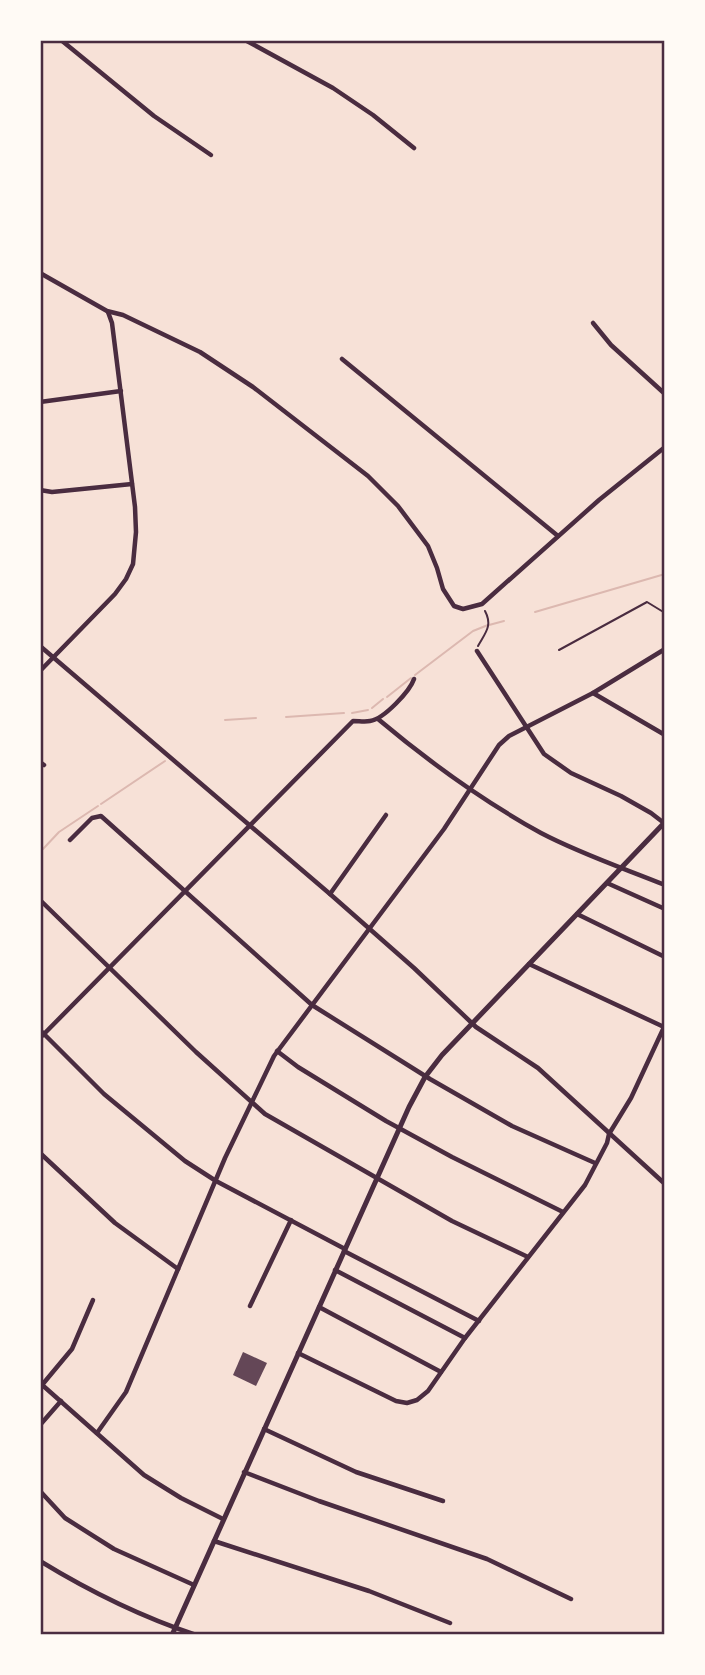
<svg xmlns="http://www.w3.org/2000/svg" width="705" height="1675" font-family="'Playfair Display',serif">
<rect width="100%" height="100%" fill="#f7e1d7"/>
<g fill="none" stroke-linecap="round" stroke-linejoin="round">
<g stroke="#dcb8b0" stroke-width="2">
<polyline points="535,612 665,574"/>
<polyline points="489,625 504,621"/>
<polyline points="415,675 473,631 488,625"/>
<polyline points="387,697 411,678"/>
<polyline points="372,708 383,699"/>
<polyline points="352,713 368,710"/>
<polyline points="286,717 344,713"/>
<polyline points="225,720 256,718"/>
<polyline points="101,804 165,761"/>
<polyline points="43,849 59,832 98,806"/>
</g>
</g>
<polygon fill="#644757" points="243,1352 267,1363 256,1386 233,1375"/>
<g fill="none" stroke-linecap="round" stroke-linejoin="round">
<path stroke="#4a2c40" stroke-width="2" d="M478,646c7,-13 15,-20 7,-35"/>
<polyline stroke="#4a2c40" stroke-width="2" points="559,650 647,602 665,613"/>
<g stroke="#4a2c40" stroke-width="4.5">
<polyline points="61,40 154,116 211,155"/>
<polyline points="245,40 333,88 373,115 414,148"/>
<polyline points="664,40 665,41"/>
<polyline points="40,273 107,311 123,315 200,352 253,387 368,476 398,506 428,546 437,568 443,589 454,606 463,609 482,604 599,500 665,447"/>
<polyline points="593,323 611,345 665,394"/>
<polyline points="342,359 558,536"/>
<polyline points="40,402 121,391"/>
<polyline points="40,490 52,492 132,484"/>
<polyline points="40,646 330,894 414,968 476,1027 538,1068 665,1184"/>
<polyline points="477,651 544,754 571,773 621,796 651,813 664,823"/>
<polyline points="40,671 115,594 126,579 133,564 136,532 135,507 112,323 108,312"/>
<polyline points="593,693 665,735"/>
<path d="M378,719c50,42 105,82 163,114 40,21 82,35 124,52"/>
<polyline points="40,762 44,765"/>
<polyline points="70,840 92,818 101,816 312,1005 430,1079 512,1126 595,1163"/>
<polyline points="607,883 665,909"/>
<polyline points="330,894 386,815"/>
<polyline points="40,900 196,1052 265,1114 452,1221 528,1257"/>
<polyline points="577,914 665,957"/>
<polyline points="529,964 664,1027"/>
<polyline points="40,1030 104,1094 185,1161 216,1181 345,1249"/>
<path d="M40,1038l313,-317c6,0 12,1 17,0 14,-2 40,-30 44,-42"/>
<polyline points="277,1051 298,1067 386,1121 452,1157 563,1212"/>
<polyline points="40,1153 115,1223 178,1269"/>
<polyline points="344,1251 479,1321"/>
<polyline points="335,1270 465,1338"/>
<polyline points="250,1306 291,1220"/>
<polyline points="319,1307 441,1372"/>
<polyline points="298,1353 396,1401 407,1403 417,1400 428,1391 465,1338 585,1185 607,1143 609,1134 631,1098 665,1025"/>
<polyline points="40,1383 144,1475 181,1498 223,1519"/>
<polyline points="42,1385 72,1349 93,1300"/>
<polyline points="40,1425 61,1401"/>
<polyline points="264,1429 356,1472 443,1501"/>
<polyline points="97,1433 126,1392 225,1158 274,1056 444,829 499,745 509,736 593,693 665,649"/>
<polyline points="244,1472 319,1501 487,1559 571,1599"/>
<polyline points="40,1491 65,1518 114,1549 194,1585"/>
<polyline points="214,1541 369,1591 450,1623"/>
<path d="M40,1561c49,30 102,56 156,74"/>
</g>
<polyline stroke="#4a2c40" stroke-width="5" points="172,1635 409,1107 425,1077 442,1055 665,822"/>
</g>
<rect width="705" height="1675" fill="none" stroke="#fffaf5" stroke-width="84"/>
<rect x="42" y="42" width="621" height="1591" fill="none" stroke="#4a2c40" stroke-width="2.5"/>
</svg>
